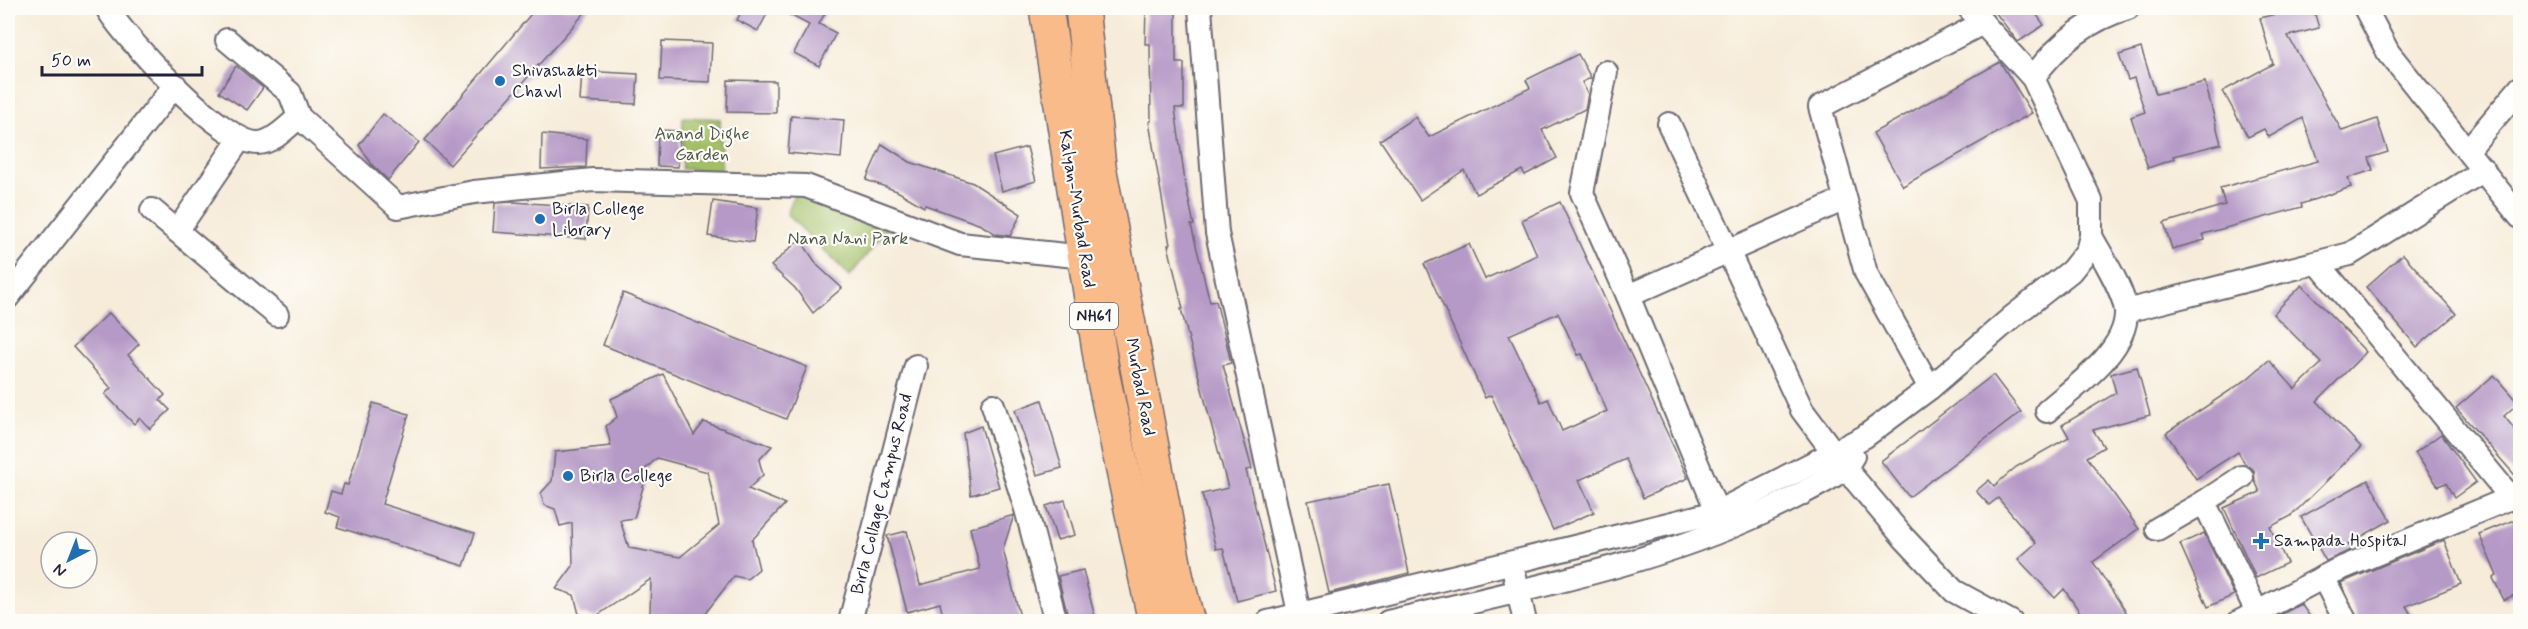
<svg xmlns="http://www.w3.org/2000/svg" width="2528" height="629" font-family="Mynerve,sans-serif">
<rect width="100%" height="100%" fill="#fdfcf7"/>
<filter id="ink" filterUnits="userSpaceOnUse"><feTurbulence type="fractalNoise" baseFrequency=".0167" numOctaves="2"/><feDisplacementMap in="SourceGraphic" scale="12" xChannelSelector="R" yChannelSelector="G"/><feConvolveMatrix kernelMatrix="1 2 1 2 8 2 1 2 1" color-interpolation-filters="sRGB"/></filter>
<filter id="wash" filterUnits="userSpaceOnUse"><feTurbulence type="fractalNoise" baseFrequency=".008" numOctaves="4" result="noise"/><feDisplacementMap in="SourceGraphic" scale="24" xChannelSelector="R" yChannelSelector="G"/><feGaussianBlur stdDeviation="1.35" result="paint"/><feColorMatrix in="noise" values="0 0 0 0 0 0 0 0 0 0 0 0 0 0 0 0 0 1.4 0 .05"/><feComposite in="paint" operator="in"/></filter>
<g filter="url(#wash)">
<rect width="100%" height="100%" fill="#f7ecda"/>
<g fill="#a3bf66" stroke="#627050" stroke-width="1.5">
<polygon points="683,117 720,119 721,171 682,169"/>
<polygon points="795,193 823,202 887,229 850,276 787,214"/>
</g>
<g id="blocks">
<g fill="#b599c6" fill-rule="evenodd">
<polygon points="536,8 589,8 450,165 425,140"/>
<polygon points="743,8 770,8 758,31 737,20"/>
<polygon points="777,8 828,8 819,24 836,33 819,66 794,53 809,25"/>
<polygon points="1146,8 1176,8 1176,63 1184,63 1184,108 1175,108 1185,182 1194,225 1191,225 1210,302 1216,301 1226,341 1231,363 1223,365 1252,469 1246,470 1276,591 1237,601 1223,548 1216,549 1202,494 1228,488 1181,309 1183,309 1168,245 1170,245 1149,122 1151,121 1150,44 1145,44"/>
<polygon points="1992,8 2032,8 2044,25 2018,42"/>
<polygon points="2299,8 2313,8 2319,28 2288,36 2342,131 2377,119 2388,152 2369,158 2373,170 2348,178 2351,187 2301,204 2302,207 2203,234 2205,240 2172,249 2164,223 2225,205 2220,188 2318,161 2303,118 2269,137 2264,129 2248,137 2223,91 2273,64 2260,18"/>
<polygon points="662,41 712,43 710,82 660,80"/>
<polygon points="2141,48 2156,94 2205,82 2221,144 2173,156 2174,159 2148,168 2131,117 2145,112 2134,78 2128,80 2119,55"/>
<polygon points="1578,54 1591,78 1582,82 1588,94 1585,109 1542,130 1557,158 1525,175 1522,170 1476,194 1464,170 1420,200 1380,140 1415,117 1429,137 1530,88 1526,80"/>
<polygon points="2000,62 2032,113 1903,186 1873,133"/>
<polygon points="236,66 263,88 247,110 219,92"/>
<polygon points="582,71 638,74 636,104 580,101"/>
<polygon points="728,80 776,81 776,113 727,112"/>
<polygon points="383,114 419,142 388,180 373,166 359,145"/>
<polygon points="791,116 844,120 841,158 788,153"/>
<polygon points="658,130 680,131 678,167 657,166"/>
<polygon points="542,134 587,139 586,167 541,169"/>
<polygon points="882,144 910,162 973,183 1021,214 1010,236 996,234 981,225 925,205 924,207 897,191 866,180"/>
<polygon points="1027,147 1036,181 1002,191 993,156"/>
<polygon points="713,201 758,208 753,242 708,236"/>
<polygon points="513,202 588,207 586,239 493,232 495,203"/>
<path d="M1560,202l128,276 -45,20 -17,-39 -47,21 15,32 -41,18 -62,-135 -6,3 -61,-134 45,-20 16,35 52,-24 -15,-35zM1558,313l20,42 4,-1 25,57 -45,20 -14,-32 -7,3 -32,-67z"/>
<polygon points="800,239 818,266 842,288 813,313 795,288 771,266"/>
<polygon points="2403,254 2456,314 2417,347 2366,287"/>
<polygon points="2302,285 2366,352 2317,401 2361,447 2291,516 2270,527 2287,563 2256,578 2224,508 2260,492 2255,481 2254,470 2245,464 2238,452 2196,479 2166,433 2246,380 2269,360 2295,389 2322,363 2273,314"/>
<polygon points="623,293 807,367 786,419 603,345"/>
<polygon points="109,313 139,344 128,355 165,395 160,400 170,410 150,429 140,418 134,424 105,394 111,388 73,347"/>
<polygon points="2137,367 2150,415 2093,430 2104,447 2087,457 2139,529 2093,562 2132,621 2086,621 2064,589 2055,598 2018,559 2036,543 1998,498 1989,505 1976,491 1989,480 1994,486 2016,467 2069,437 2062,425 2116,393 2111,374"/>
<path d="M663,374l31,61 10,-13 68,24 -13,14 4,15 -15,14 37,15 -33,36 7,29 -12,10 -13,-3 -30,39 1,6h-38l-1,-5 -16,-2 1,-35 -56,38 -16,-3 -5,-19 -18,-6 17,-23 -1,-43 -12,3 -5,-17 -11,-4 -3,-12 11,-12 3,-29 56,-6 -5,-20 11,-9 -6,-18zM657,458l51,14 11,53 -39,32 -51,-9 -9,-28 14,-2 10,-34 -8,-6z"/>
<polygon points="1993,375 2021,412 1909,497 1881,461"/>
<polygon points="2494,375 2518,403 2504,416 2520,436 2520,481 2456,408"/>
<polygon points="1042,400 1062,468 1037,475 1015,410"/>
<polygon points="373,403 409,414 382,504 475,533 464,566 337,527 340,517 325,512 331,491 341,494 344,484 348,485"/>
<polygon points="981,426 999,487 971,495 963,433"/>
<polygon points="2441,434 2476,482 2454,498 2446,483 2438,486 2415,453"/>
<polygon points="2368,480 2391,520 2348,544 2351,550 2326,561 2301,517"/>
<polygon points="1389,484 1409,573 1329,593 1308,501"/>
<polygon points="1065,500 1075,535 1057,540 1046,506"/>
<polygon points="1014,515 1003,549 1021,621 944,621 940,603 907,612 887,536 907,531 920,585 980,569 970,528"/>
<polygon points="2514,520 2520,537 2520,592 2504,600 2493,578 2497,576 2479,534"/>
<polygon points="2204,533 2234,595 2208,607 2180,544"/>
<polygon points="2444,540 2461,584 2406,606 2415,621 2359,621 2341,583"/>
<polygon points="1083,570 1096,621 1069,621 1058,576"/>
<polygon points="2301,604 2313,621 2269,621"/>
</g>
</g>
</g>
<g filter="url(#ink)">
<use href="#blocks" fill-opacity="0" stroke="#6d6973" stroke-width="1.5"/>
<g fill="none" stroke-linecap="round" stroke-linejoin="round">
<g stroke="#6d6973" stroke-width="26">
<g id="minor">
<path d="M107,8c17,30 116,136 151,135 15,0 30,-17 41,-26"/>
<polyline points="1200,8 1217,233 1301,622"/>
<polyline points="1969,8 2033,78"/>
<polyline points="2365,8 2388,52 2520,217"/>
<polyline points="227,40 290,93 299,117 398,207 474,192 593,180 806,186 960,244 1085,257 1099,255"/>
<polyline points="1606,72 1582,193 1628,296 1723,526"/>
<polyline points="1669,124 1802,410 1846,469 1904,538 1954,591 2011,622"/>
<polyline points="2468,150 2520,88"/>
<polyline points="152,210 277,315"/>
<polyline points="177,231 240,139"/>
<polyline points="2318,263 2512,499"/>
<polyline points="1628,296 1845,199"/>
<polyline points="8,297 175,85"/>
<polyline points="2126,311 2350,254 2484,170"/>
<polyline points="1930,388 1866,273 1820,107 1983,23"/>
<polyline points="993,405 1026,509 1056,622"/>
<path d="M2047,411c27,-24 80,-59 79,-99 -1,-20 -25,-57 -35,-76"/>
<polyline points="2242,477 2204,502 2257,612"/>
<polyline points="2157,529 2204,502"/>
<polyline points="1515,577 1525,622"/>
<polyline points="2323,577 2346,622"/>
<polyline points="850,622 916,366"/>
<path d="M1268,622l449,-110 147,-75 66,-49 81,-70 60,-47 16,-20 4,-15v-35l-58,-123c24,-34 54,-58 95,-70"/>
<path d="M1388,622c140,-34 287,-60 415,-129 19,-11 40,-18 50,-37"/>
<polyline points="2239,622 2335,571 2520,494"/>
</g>
</g>
<g stroke="#6d6973" stroke-width="36">
<g id="highway">
<polyline points="1046,8 1103,376 1155,622"/>
<polyline points="1082,8 1099,166 1177,579 1188,622"/>
</g>
</g>
<use href="#minor" stroke="#fff" stroke-width="22"/>
<use href="#highway" stroke="#fabb8b" stroke-width="33"/>
</g>
</g>
<g fill="#1f6fb2" stroke="#fdfcf7" stroke-width="2">
<circle cx="500" cy="81" r="6"/>
<circle cx="540" cy="219" r="6"/>
<circle cx="568" cy="476" r="6"/>
<path d="M2258 532h6v6h6v6h-6v6h-6v-6h-6v-6h6z"/>
</g>
<g text-anchor="middle" dominant-baseline="central" stroke-width="4.5" stroke-linejoin="round" paint-order="stroke">
<rect fill="#fdfcf7" stroke="#646373" stroke-width="1.5" x="1070" y="303" width="48" height="26" rx="4.5"/>
<g font-size="16" font-weight="bold" fill="#22223b">
<text x="1094" y="316">NH61</text>
</g>
<g font-size="18" fill="#22223b" stroke="#fdfcf7" text-anchor="start">
<text x="512" y="71">Shivashakti<tspan x="512" dy="21">Chawl</tspan></text>
<text x="552" y="209">Birla College<tspan x="552" dy="21">Library</tspan></text>
<text x="580" y="476">Birla College</text>
<text x="2274" y="541">Sampada Hospital</text>
</g>
<g font-size="18" fill="#4f594a" stroke="#fdfcf7">
<text x="702" y="134">Anand Dighe<tspan x="702" dy="21">Garden</tspan></text>
<text x="848" y="239">Nana Nani Park</text>
</g>
<g font-size="18" fill="#22223b" stroke="#fdfcf7">
<text transform="translate(1077 209) rotate(81)">Kalyan-Murbad Road</text>
<text transform="translate(1140 387) rotate(79)">Murbad Road</text>
<text transform="translate(882 494) rotate(-76)">Birla Collage Campus Road</text>
</g>
</g>
<rect width="2528" height="629" fill="none" stroke="#fdfcf7" stroke-width="30"/>
<g transform="translate(69 560) rotate(222)"><circle r="28" fill="#fdfcf7" stroke="#a5a5ac" stroke-width="1.5"/>
<path d="M0-4.5L10 22L0 15L-10 22Z" fill="#1f6fb2"/>
<text y="-9" font-size="16" font-weight="bold" text-anchor="middle" fill="#22223b">N</text>
</g>
<path d="M42 66v9h160v-9" fill="none" stroke="#22223b" stroke-width="3"/>
<text x="51" y="66" font-size="18" fill="#22223b" stroke="#fdfcf7" stroke-width="4.5" paint-order="stroke">50 m</text>
</svg>
